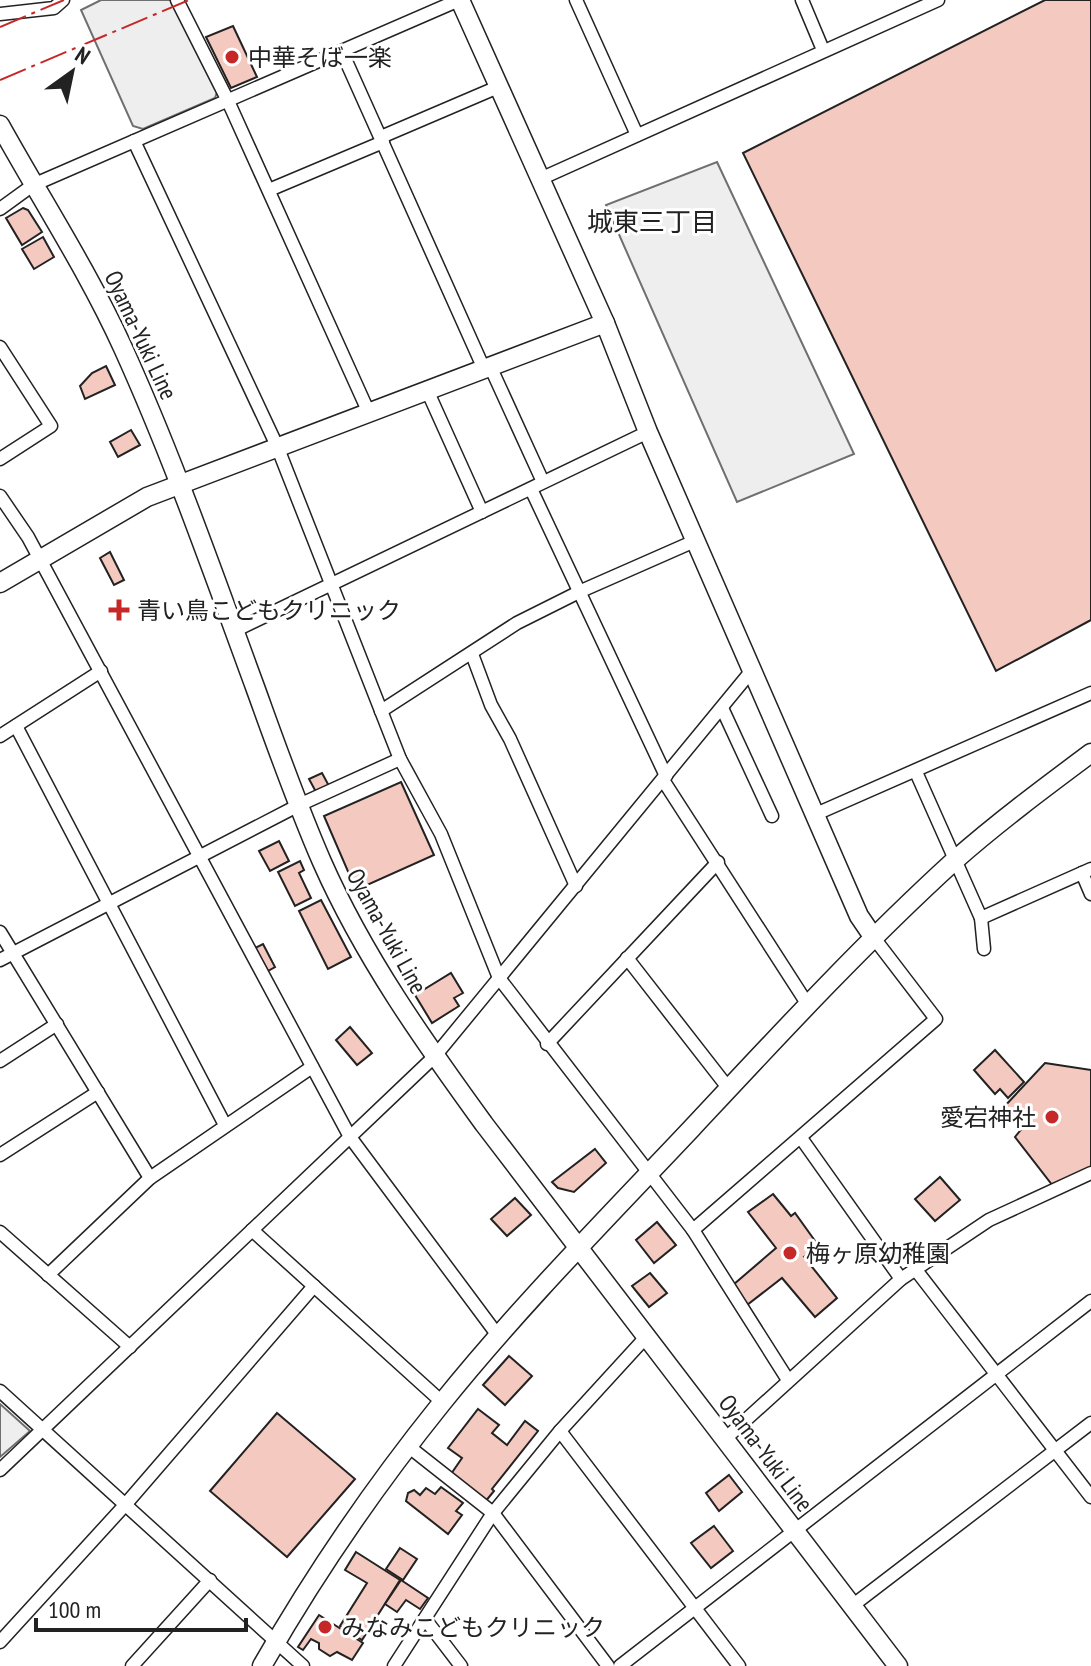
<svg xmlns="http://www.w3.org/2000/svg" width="1091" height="1666" font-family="'PT Sans Narrow','Noto Sans JP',sans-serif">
<rect width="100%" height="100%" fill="#fff"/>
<g fill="#eee" stroke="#6f6f6f" stroke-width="2">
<polygon points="101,0 172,0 218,89 215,98 143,129 133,126 81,10"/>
<polygon points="717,162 854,454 737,502 606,205"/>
<polygon points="0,1404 30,1431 0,1457"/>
</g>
<g fill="#f3c9c0" stroke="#222" stroke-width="2">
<polygon points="1045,0 1091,0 1091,620 996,671 743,153"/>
<polygon points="233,26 257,77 231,88 206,37"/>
<polygon points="23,208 28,210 42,232 22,245 6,218"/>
<polygon points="43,237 54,257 34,269 22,249"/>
<polygon points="106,366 115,385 85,399 80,386 92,373"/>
<polygon points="131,430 140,445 118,457 110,442"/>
<polygon points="110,552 124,580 114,585 100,558"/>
<polygon points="322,773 329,786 316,792 309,779"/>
<polygon points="401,782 434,855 356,890 324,816"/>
<polygon points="279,841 289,861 270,871 259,851"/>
<polygon points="300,861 304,870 299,873 311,898 295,906 278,872"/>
<polygon points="321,900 351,957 328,969 299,911"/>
<polygon points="263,944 275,967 268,971 255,948"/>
<polygon points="451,973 463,993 454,998 459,1006 432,1023 415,995"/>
<polygon points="350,1027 372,1053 357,1065 336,1040"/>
<polygon points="995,1050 1024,1082 1008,1098 1000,1089 995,1094 974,1070"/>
<polygon points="1045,1063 1091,1070 1091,1169 1053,1186 1015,1137 1023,1127 1003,1108"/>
<polygon points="595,1149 606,1163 574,1192 558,1188 552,1182"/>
<polygon points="940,1177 960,1200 935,1221 915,1199"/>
<polygon points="773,1194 791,1216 795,1213 818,1245 804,1257 837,1298 815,1317 782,1278 747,1305 733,1285 776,1248 748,1212"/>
<polygon points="515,1198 531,1215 507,1236 491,1219"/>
<polygon points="657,1222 676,1245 654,1263 636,1240"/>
<polygon points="650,1273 667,1293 649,1307 632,1286"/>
<polygon points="509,1356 532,1376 505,1405 483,1385"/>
<polygon points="478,1409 499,1425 492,1433 507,1445 525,1421 538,1431 492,1489 494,1491 485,1502 451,1474 462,1458 448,1448"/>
<polygon points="277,1413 355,1479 287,1557 210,1491"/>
<polygon points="729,1475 742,1492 719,1511 706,1493"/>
<polygon points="441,1487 463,1503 456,1511 462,1515 448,1534 406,1501 408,1493 414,1490 420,1495 426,1488 435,1494"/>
<polygon points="714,1526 733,1551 711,1568 691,1543"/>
<polygon points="400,1548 417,1559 403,1580 386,1569"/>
<polygon points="356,1552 400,1580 362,1640 340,1626 367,1583 345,1570"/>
<polygon points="401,1580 428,1598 420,1609 406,1600 397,1612 385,1604"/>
<polygon points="319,1615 363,1643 352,1660 337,1652 330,1656 319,1649 319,1643 311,1639 303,1650 298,1647"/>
</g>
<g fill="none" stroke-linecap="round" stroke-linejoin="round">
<g stroke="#222" stroke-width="15">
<g id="street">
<polyline points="177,0 228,101 369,413"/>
<polyline points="576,0 637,135"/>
<polyline points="802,0 823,50"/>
<polyline points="0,14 54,8 63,0"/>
<polyline points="342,52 484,369"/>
<polyline points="381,137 498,87"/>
<polyline points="134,141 277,446 400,759 441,834 499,978 693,1230 788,1380"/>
<polyline points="540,179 938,0"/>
<polyline points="269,190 383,142"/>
<polyline points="0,209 33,185 459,0"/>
<polyline points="0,347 51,426 0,459"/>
<polyline points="490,366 543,482"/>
<polyline points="427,390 482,512"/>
<polyline points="531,489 666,776"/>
<polyline points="0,496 28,537 350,1137 499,1337"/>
<polyline points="234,631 648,432"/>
<polyline points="472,654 491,705 510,739 576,886"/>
<polyline points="722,708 772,816"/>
<polyline points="381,711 517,623 581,591 697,540"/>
<polyline points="16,726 225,1125"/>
<polyline points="0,736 101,671"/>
<polyline points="916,772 981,918 1091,869"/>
<polyline points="663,780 808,1005"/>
<polyline points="816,814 1091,693"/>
<polyline points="1082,873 1091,894"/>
<polyline points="981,918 984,949"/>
<polyline points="0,932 150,1178"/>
<polyline points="627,958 729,1089"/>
<polyline points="0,960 299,805 400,759"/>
<polyline points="547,1044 718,862"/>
<polyline points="0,1061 57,1024"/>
<polyline points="801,1138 901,1279"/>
<polyline points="0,1155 98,1092"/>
<polyline points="252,1230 442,1402"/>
<polyline points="693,1230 936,1019 874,938"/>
<polyline points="0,1232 130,1347"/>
<polyline points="916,1270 1091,1497"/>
<polyline points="48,1275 150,1178 312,1067"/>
<polyline points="0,1391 303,1666"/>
<polyline points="560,1431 739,1666"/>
<polyline points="726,1438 901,1279 989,1220 1091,1173"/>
<polyline points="408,1446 493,1513 608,1666"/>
<polyline points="0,1470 435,1056 753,669"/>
<polyline points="852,1606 1091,1423"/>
<polyline points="425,1619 461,1666"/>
<polyline points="0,1642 125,1505 314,1286"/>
<polyline points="132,1666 210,1580"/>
<polyline points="394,1666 493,1513 560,1431 646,1337"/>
<polyline points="620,1666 1091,1301"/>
</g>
</g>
<g stroke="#222" stroke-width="21">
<g id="secondary">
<polyline points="460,0 605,323 648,432 859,916 874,938"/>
<path d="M0,125c41,74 88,146 123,223 50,110 90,225 132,339 21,58 42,118 67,175 42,95 101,178 162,262l414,542"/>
<polyline points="0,583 147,497 605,323"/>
<path d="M262,1666c52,-91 113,-180 179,-262 78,-97 166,-186 251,-276 85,-91 170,-183 262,-267 43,-38 90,-73 137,-108"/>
</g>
</g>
<use href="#street" stroke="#fff" stroke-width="12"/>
<use href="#secondary" stroke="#fff" stroke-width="18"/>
<g stroke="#c62828" stroke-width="2" stroke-dasharray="28 6 4 6" stroke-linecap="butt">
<polyline points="0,27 64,0"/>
<polyline points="0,80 189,0"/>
</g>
</g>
<g fill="#c62828" stroke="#fff" stroke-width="3">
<circle cx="232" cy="57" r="8"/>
<path d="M115 598h8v8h8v8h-8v8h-8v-8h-8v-8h8z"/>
<circle cx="1052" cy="1117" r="8"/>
<circle cx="790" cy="1253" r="8"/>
<circle cx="325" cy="1627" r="8"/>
</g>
<g text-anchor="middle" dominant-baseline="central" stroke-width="6" stroke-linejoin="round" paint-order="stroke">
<g font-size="24" fill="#222" stroke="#fff" text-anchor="start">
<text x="248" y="57">中華そば一楽</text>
<text x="137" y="610">青い鳥こどもクリニック</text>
<text x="1036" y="1117" text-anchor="end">愛宕神社</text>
<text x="806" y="1253">梅ヶ原幼稚園</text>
<text x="341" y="1627">みなみこどもクリニック</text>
</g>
<g font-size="24" fill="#222" stroke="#fff">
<text transform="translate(141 335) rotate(65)">Oyama-Yuki Line</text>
<text transform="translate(387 931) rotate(61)">Oyama-Yuki Line</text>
<text transform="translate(766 1453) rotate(53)">Oyama-Yuki Line</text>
</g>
<g font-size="26" fill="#222" stroke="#fff">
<text x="652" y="221">城東三丁目</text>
</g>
</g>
<g transform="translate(72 72) rotate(33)" stroke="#ffffff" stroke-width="6" paint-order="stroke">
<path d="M0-6L14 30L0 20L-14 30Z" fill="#222222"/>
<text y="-12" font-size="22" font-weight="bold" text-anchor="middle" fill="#222222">N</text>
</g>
<path d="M36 1618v12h210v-12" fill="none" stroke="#222222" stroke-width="4"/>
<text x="48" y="1618" font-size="24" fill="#222222" stroke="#ffffff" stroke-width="6" paint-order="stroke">100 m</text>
</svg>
